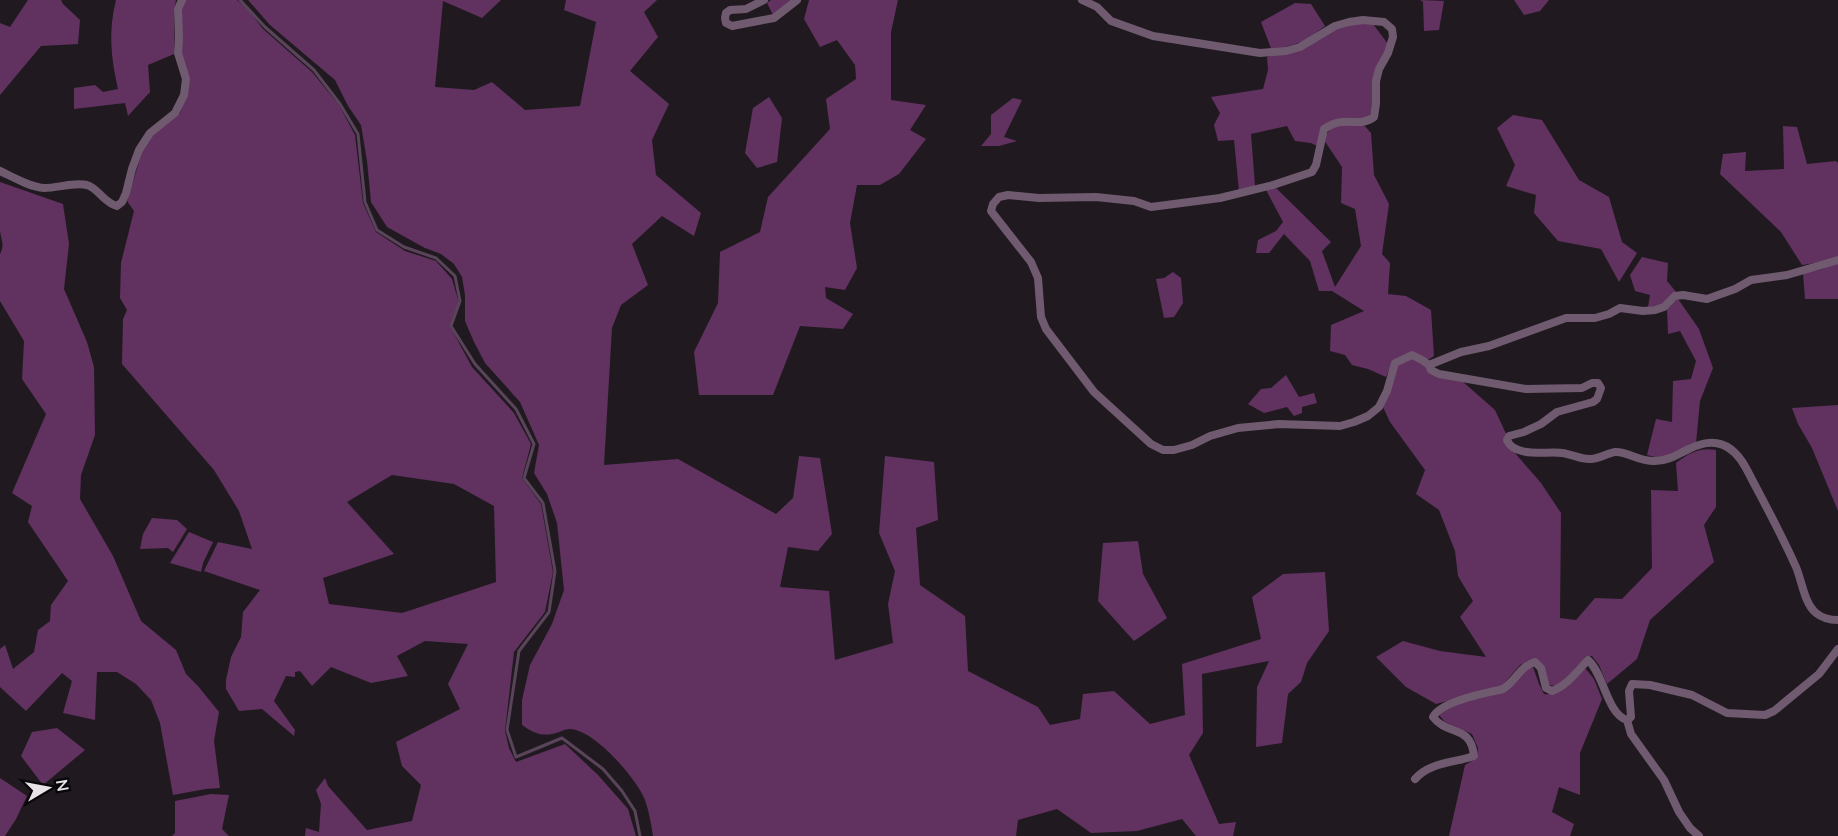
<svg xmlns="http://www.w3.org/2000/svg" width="1838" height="836" font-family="'Nunito Sans',sans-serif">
<rect width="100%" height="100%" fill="#201a20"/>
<g fill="#613160" fill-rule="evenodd">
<polygon points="28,0 61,0 63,4 80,20 78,44 41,46 0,95 0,23 10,27"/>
<path d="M116,0h60c-4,17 0,36 -2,54l-26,11 2,27 -22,24 -3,-13 -51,6v-21l21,-3 8,7 15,-3c-7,-31 -10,-58 -2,-89z"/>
<path d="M185,0h52l10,8 16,21 49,43 27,33 16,30 8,68 13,29 29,19 31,10 16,18 7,24 -8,25 21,39 42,46 17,31 -9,34 19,26 12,68 -8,40 -31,40 -9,79 4,17 7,14 49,-18 33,31 30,34 8,27h-331l1,-8 13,4 2,-28 -5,-14 9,-12 3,8 39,44 45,-9 9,-36 -19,-19 -6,-24 64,-33 -12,-25 20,-40 -43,-3 -28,15 11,20 -37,7 -40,-16 -19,19 -12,-15 -5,1v5l-9,-1 -12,25 21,29 -1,6 -32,-27 -23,2 -13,-22v-9l5,-23 10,-20 2,-25 17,-22 -56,-19 14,-29 34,7 -13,-38 -25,-41 -92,-106 1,-45 4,-9 -7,-12 1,-35 13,-52 -7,-10 16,-52 9,-14 28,-22 6,-19 -5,-41v-45zM392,475l62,9 40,22 2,76 -94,31 -73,-9 -6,-26 71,-24 -47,-52z"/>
<path d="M248,0h253l-19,18 -39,-17 -8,86 39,3 18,-8 33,28 55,-4 16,-84 -32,-12 2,-10h91l-13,12 14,25 -28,34 39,33 -17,36 4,35 45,38 -7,23 -32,-20 -30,28 16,41 -27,20 -9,23 -8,137 74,-6 98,55 17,-16 6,-42 21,2 12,76 -14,17 -30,-4 -8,40 49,4 6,69 58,-17 -5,-39 7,-33 -16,-38 6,-77 49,6 4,58 -22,8 4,57 45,31 3,55 70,36 12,18 30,-6 3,-25 31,-3 36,33 35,-9 -3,-51 79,-25 -9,-42 31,-23 42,-2 4,59 -22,32 -6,19 -13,12 -6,49 -26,4 1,-60 12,-26 -67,13 1,59 -14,22 30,69 17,-2 -3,14h-37l-14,-17 -45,12 -46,2 -34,-24 -39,11 -2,16h-363c-2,-12 -4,-25 -8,-36 -8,-21 -52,-72 -76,-71 -4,0 -9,3 -13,4 -14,4 -23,0 -34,-8v-25l8,-35 22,-41 12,-34 -7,-67 -10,-29 -13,-21 5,-28 -19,-43 -35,-39 -11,-21 -9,-21v-26l-3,-18 -8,-13 -13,-10 -16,-6 -38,-21 -16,-25 -4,-41 -6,-36 -13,-19 -13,-26 -65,-55z"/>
<polygon points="771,0 791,0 773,15 767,3"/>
<polygon points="809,0 898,0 891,32 891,100 926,105 910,130 926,139 899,174 880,185 857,185 850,223 857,268 845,290 825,287 826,298 853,314 843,329 800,326 773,395 699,395 694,352 718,303 720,252 760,232 768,197 830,129 826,99 856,79 855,65 837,40 820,47 804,19"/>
<polygon points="1420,0 1444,1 1439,30 1424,31 1423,2"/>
<polygon points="1514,0 1549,0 1540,11 1524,15"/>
<polygon points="1295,3 1311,4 1325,26 1305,41 1272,51 1261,22"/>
<path d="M1351,24h22l15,20 -18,72c-11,6 -24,1 -37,4l-14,27 -8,-4 -16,-2 -8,-15 -36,8 4,52 -16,5 -5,-51 -16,1 -4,-16 6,-12 -9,-16 52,-8 5,-19 -1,-13z"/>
<polygon points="769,97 782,118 777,162 757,168 745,153 753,108"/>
<polygon points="1013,98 1022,100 1004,137 1017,141 999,146 981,146 991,134 991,115"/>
<polygon points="1513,115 1542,120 1579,180 1609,197 1622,242 1637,253 1619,282 1601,249 1558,241 1534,213 1536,195 1506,186 1515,165 1497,128"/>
<path d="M1363,124l8,9 3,42 15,29 -7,50 8,9 -2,31 18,2 25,14 3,46 -6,4c-16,-11 -20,-7 -35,1l-7,16 -18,-8 -16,-4 -7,-10 -15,-4 1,-26 33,-14 -32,-20h-13l-9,-30 -26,-27 -15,19h-13l2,-13 18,-9 7,-9 -17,-32 10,-2 55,54 -9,9 13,36 26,-41 -6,-37 -14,-6 1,-36 -18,-27c8,-20 20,-15 39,-16z"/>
<polygon points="1783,126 1797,127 1807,164 1836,161 1838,163 1838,257 1815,263 1802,265 1781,232 1720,174 1723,154 1746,152 1745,171 1784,169"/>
<path d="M0,182l63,22 6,40 -5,45 23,53 7,25 1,68 -14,40 -1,24 33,57 28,65 35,29 10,24 12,12 21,26 -5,29 6,47 -14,1 -33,6 -13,-72 -9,-23 -15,-16 -19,-12h-20l-2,48 -32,-7 9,-32 -10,-8 -36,38 -26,-24v-38l5,-4 8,24 21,-17 4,-22 12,-9 1,-16 17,-24 -40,-59 4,-16 -20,-13 34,-79 -24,-35 2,-38 -24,-40v-47c5,-9 1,-15 0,-23 0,-16 0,-33 0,-49z"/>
<polygon points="1642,257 1668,263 1667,281 1677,293 1661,306 1648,307 1650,295 1635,291 1630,275"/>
<polygon points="1838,263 1838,299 1805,299 1803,273 1819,270"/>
<polygon points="1173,272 1181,278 1183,303 1174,317 1164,318 1156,279 1164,278"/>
<polygon points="1678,299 1699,329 1713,368 1700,401 1696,443 1663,459 1647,455 1656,419 1672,422 1673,381 1691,379 1696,361 1680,331 1668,334 1667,309"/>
<path d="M1412,358l50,23 33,29 20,43 26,30 20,30 -1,105 16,2 19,-22 27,1 30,-31 -1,-78 27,1 -2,-28c13,-10 24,-16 40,-13v57l-12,18 10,37 -64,58 -13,39 -30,25 -8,-19 -7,-9h-6l-20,23 -9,7 -8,-1 -19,-25 -10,5 -19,22 -65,17 -30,-17 -30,-30 27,-16 37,10 46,6 -26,-40 13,-16 -15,-25 -3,-25 -16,-41 -23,-16 9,-24 -35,-48 -7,-15 15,-42z"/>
<polygon points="1286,375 1299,397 1314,393 1317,403 1302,407 1302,413 1294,416 1287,407 1264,413 1248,404 1261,389 1271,388"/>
<polygon points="1838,405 1838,511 1812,448 1798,424 1792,408"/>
<polygon points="152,518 177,520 187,529 173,552 168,548 140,549 143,534"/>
<polygon points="189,532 213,542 203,563 201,572 170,563"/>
<polygon points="1138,541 1143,574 1167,618 1134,641 1098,601 1103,543"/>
<path d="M1533,667l6,17 5,10c16,3 30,-16 41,-26l9,11 8,20 -22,54v42l-21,-8 -7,25 22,12 -4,12h-121l16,-71 12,-7 1,-10 -6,-14 -27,-12 -6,-7 13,-10 55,-14 19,-23z"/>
<polygon points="57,728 85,750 43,785 21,756 32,732"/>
<polygon points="0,778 27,796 16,819 5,836 0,836"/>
<polygon points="211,794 229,795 222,829 229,836 172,836 175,833 175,801"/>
</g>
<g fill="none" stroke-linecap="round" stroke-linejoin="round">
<polyline stroke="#594459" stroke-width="3" points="240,0 265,27 314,70 340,104 358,134 365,202 377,230 404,247 436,258 455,276 460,301 451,326 475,364 516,409 534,444 524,478 543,503 555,571 549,612 519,651 507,730 516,757 562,738 603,769 622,791 635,811 640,836"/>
<g stroke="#705a6f" stroke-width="8">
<polyline points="764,0 746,9 730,10 726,13 725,18 726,23 732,26 774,18 797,0"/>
<path d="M1082,0l15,7 14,14 42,15 107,17 26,-2 14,-4 35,-21 14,-4 14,-2 21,2 8,7 1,8 -5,16 -9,16 -3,12v23l-2,13c-16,12 -30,-3 -50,12l-8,36 -4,7 -39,13 -53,13 -69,9 -17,-6 -38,-4 -57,1 -31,-3 -9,2 -6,7 -2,7 40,51 7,16 3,39 5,12 48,63 57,52 12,6h11l18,-5 18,-9 28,-8 41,-4 61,2 14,-4 14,-6 11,-9 8,-16 8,-28 17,-8 10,5 7,5"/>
<path d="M0,171c13,6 30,16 44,17 14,0 30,-6 43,-3 11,3 17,18 30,21l5,-4 4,-9 6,-24 7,-19 11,-17 25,-20 9,-18 2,-16 -8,-26 1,-14 -1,-30 4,-9"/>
<path d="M1838,260l-51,15 -36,5 -16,9 -28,10 -24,-4 -8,1 -11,11 -9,3 -12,1 -23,-3 -11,6 -14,4h-29l-77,28 -28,6 -32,13 2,5 8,4 87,15 56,-1 10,-5h6l3,5 -4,11 -4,3 -36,10 -16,12 -17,8 -15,4 -2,4c7,18 40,11 55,13 9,1 18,6 27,6 9,1 18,-6 26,-7 12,-1 25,10 40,9 13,0 23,-7 34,-12 26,-13 44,-5 57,19 17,33 35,65 50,99 6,14 8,36 20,46 6,5 14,7 22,7"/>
<polyline points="1627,720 1631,734 1664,780 1679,812 1690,828 1699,836"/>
<path d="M1415,779c15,-17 39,-16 59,-23 -3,-32 -27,-20 -41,-39 8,-16 53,-24 70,-28 13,-8 17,-23 32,-27l6,6 5,20 6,3c16,-6 25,-20 36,-31 16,14 19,54 39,60l4,-3 -2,-26 3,-7 18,1 42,10 35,18 38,2 9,-4 45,-37 19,-25"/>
</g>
</g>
<g transform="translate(48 788) rotate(80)" stroke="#080608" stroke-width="4.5" paint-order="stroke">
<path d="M0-4.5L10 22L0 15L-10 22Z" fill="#e7e3e7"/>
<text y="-9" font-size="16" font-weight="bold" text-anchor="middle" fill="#e7e3e7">N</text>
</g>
</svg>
